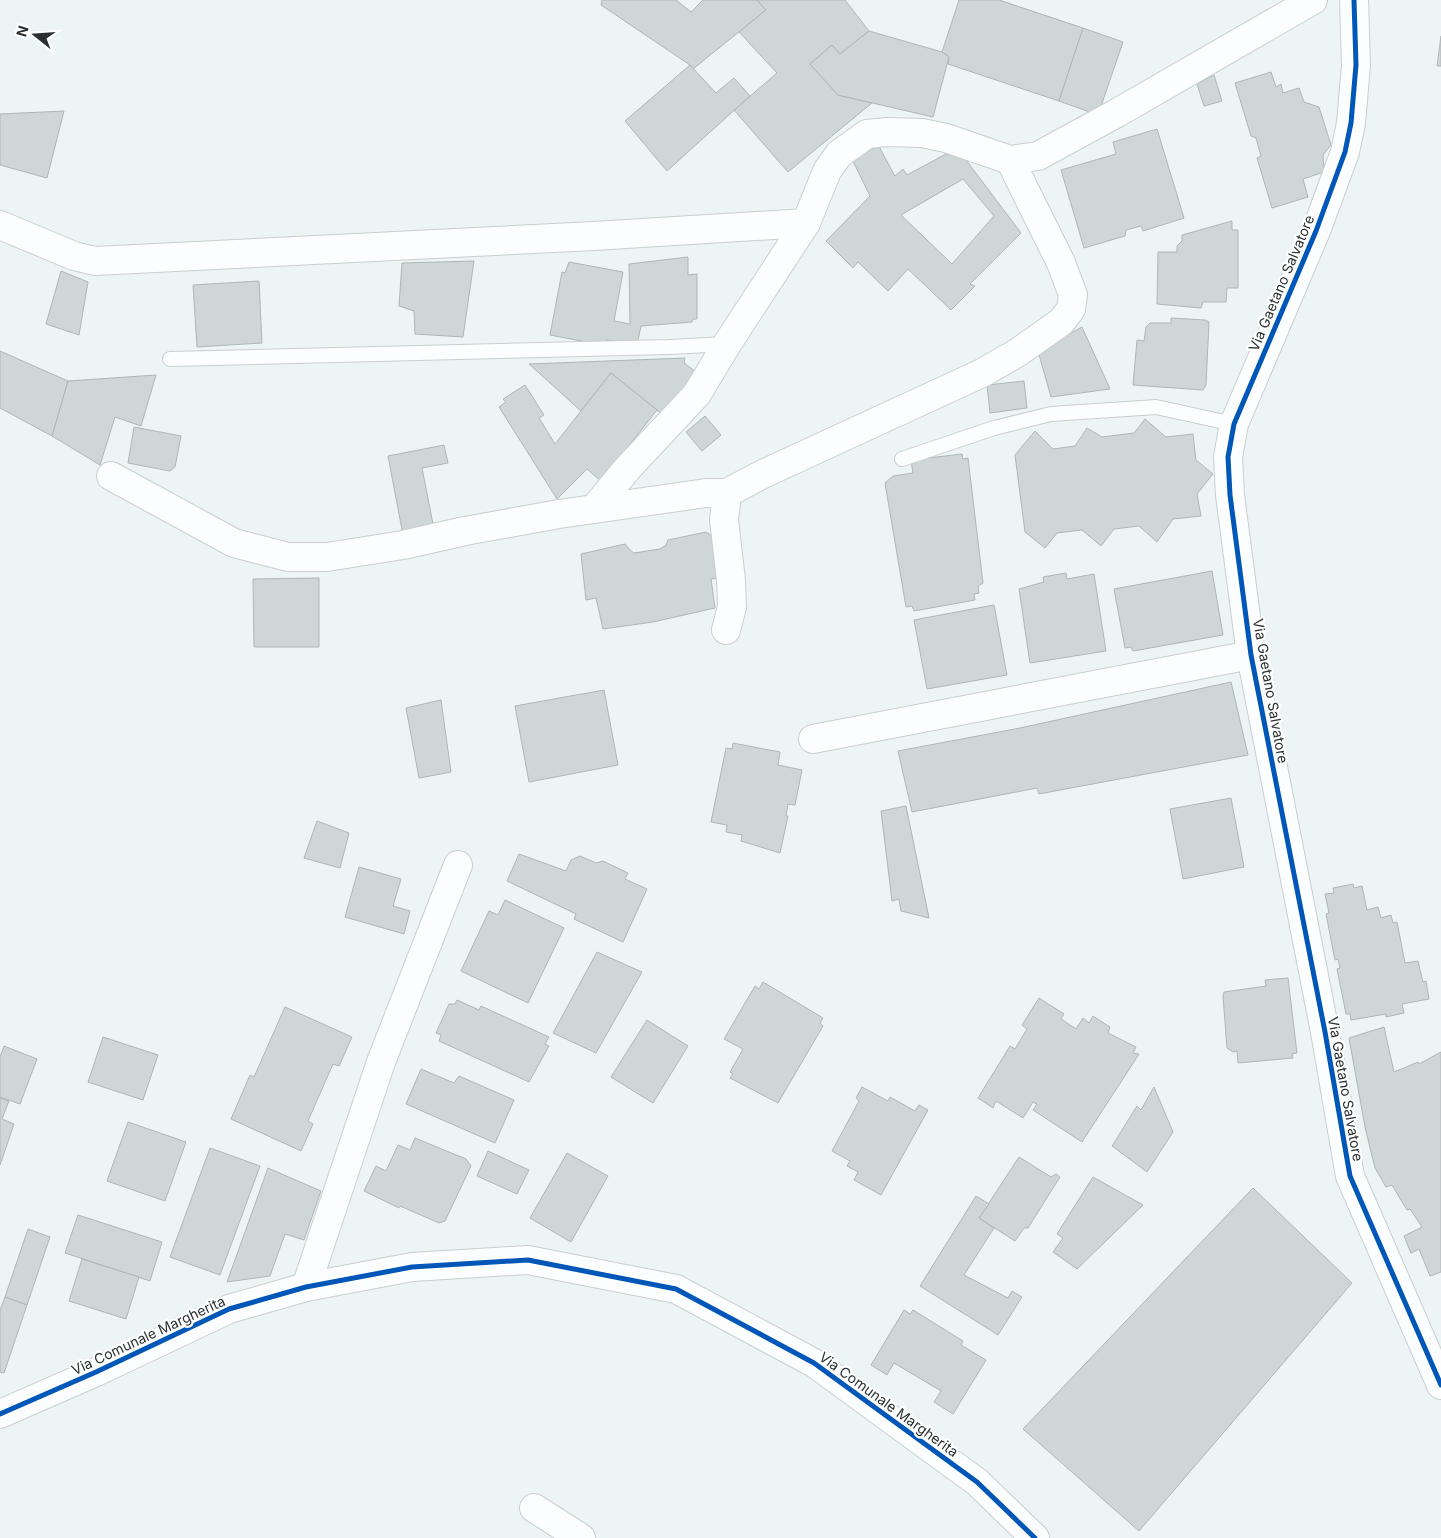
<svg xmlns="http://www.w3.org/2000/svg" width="1441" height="1538" font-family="Inter,sans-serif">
<rect width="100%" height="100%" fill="#ecf4f6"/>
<g fill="#cfd6d6" stroke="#b0b6b6" fill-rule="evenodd">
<polygon points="602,0 676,0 691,12 703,0 757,0 766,10 693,69 690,65 601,5"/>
<polygon points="757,0 845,0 869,31 840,54 832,45 810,64 838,95 872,103 788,172 734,110 777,73 739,32 766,10"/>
<polygon points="959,0 999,0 1083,28 1059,101 948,64 949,57 942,52"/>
<polygon points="1083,28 1123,42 1098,115 1059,101"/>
<polygon points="869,31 942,52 949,57 933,117 838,95 810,64 832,45 840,54"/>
<polygon points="1441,36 1441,66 1437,66"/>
<polygon points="690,65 716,93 734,78 750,96 667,171 625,121"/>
<polygon points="1271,72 1276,87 1281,84 1283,93 1299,88 1304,102 1319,107 1331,145 1323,155 1324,172 1303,179 1308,197 1272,208 1257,158 1261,156 1256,138 1251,136 1235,83"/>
<polygon points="1214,75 1222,101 1204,106 1197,84"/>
<polygon points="64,111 47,178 0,165 0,114"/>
<polygon points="1157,129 1184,218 1143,231 1141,226 1126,230 1125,236 1084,248 1061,170 1116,154 1113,142"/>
<path d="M877,143l18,33 8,-7 4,6 50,-27 64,85 -51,51 5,2 -24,24 -43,-41 -20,22 -30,-29 -5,6 -27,-27 44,-45 -19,-39zM963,179l31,37 -42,48 -51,-49z"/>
<polygon points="1232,221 1232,230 1238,230 1238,288 1227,288 1226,302 1203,302 1201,308 1157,304 1158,252 1177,252 1177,246 1182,241 1182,235"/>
<polygon points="688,257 688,275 697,274 697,319 693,319 692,322 641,326 637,345 607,340 607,346 550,335 562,272 565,273 569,262 623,272 614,321 630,324 629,264"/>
<polygon points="474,261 463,337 415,334 414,311 399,306 402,263"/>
<polygon points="61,271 88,282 79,335 46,324"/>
<polygon points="259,281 262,343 197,347 193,285"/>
<polygon points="1171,318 1205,320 1209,322 1206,385 1203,390 1133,385 1137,340 1144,341 1146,327 1150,323 1171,323"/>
<polygon points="1082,327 1110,389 1051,397 1038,351"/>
<polygon points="0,351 68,381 52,436 0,408"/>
<polygon points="685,358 684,363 700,375 664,416 611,373 581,411 529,364"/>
<polygon points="611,373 657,410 601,481 587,469 557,499 499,407 506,402 503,399 525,385 544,415 539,418 555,444"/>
<polygon points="156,375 141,426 115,417 100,465 52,436 68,381"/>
<polygon points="1024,381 1027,408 990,413 987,385"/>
<polygon points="705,416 721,435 702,451 686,432"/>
<polygon points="1145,419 1166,437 1193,434 1196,460 1213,474 1197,494 1201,516 1173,519 1157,542 1139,526 1114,529 1101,546 1082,530 1057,533 1045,548 1025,532 1015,455 1035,431 1053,449 1075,446 1087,428 1102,437 1134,433"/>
<polygon points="134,427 181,436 175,467 170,471 128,463"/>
<polygon points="444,445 448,463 422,468 434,529 403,535 388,456"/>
<polygon points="962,454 963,459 968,458 983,583 978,586 979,593 974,594 975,600 914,611 912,606 906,607 885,483 893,476 913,473 911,460"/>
<polygon points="706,532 712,536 719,578 711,579 715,608 653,622 603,629 596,598 586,600 581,554 625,544 629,549 634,553 660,549 666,545 668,540"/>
<polygon points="1212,571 1223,635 1133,651 1131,647 1125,648 1114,589"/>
<polygon points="1066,573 1067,579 1094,574 1106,651 1030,663 1019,589 1044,582 1043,577"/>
<polygon points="319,578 319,647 254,647 253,579"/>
<polygon points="994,605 1007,675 927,689 914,620"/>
<polygon points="1231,682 1248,755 1039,794 1037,788 912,812 898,751 1020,728"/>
<polygon points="604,690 618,765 529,782 515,706"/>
<polygon points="441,700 451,772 419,778 406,708"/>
<polygon points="733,743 780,752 778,765 802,770 795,805 788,804 786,816 788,816 780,853 741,841 742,835 726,832 727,825 711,822 726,748 732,749"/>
<polygon points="1231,798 1244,867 1183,879 1170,809"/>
<polygon points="906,806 929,918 901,911 899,899 892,901 881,811"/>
<polygon points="317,821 349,833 340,868 304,858"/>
<polygon points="519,854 566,871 571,860 580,856 596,863 603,861 628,873 625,879 647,889 623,942 574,919 576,914 507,881"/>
<polygon points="359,867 401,879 393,906 410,911 404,934 345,917"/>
<polygon points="1353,884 1354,888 1362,886 1367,910 1378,907 1381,918 1391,915 1393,923 1397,922 1405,963 1418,961 1423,982 1426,981 1429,999 1402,1004 1404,1013 1386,1017 1386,1014 1351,1020 1350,1014 1346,1014 1337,969 1340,968 1338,959 1335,960 1326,914 1329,913 1325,894 1334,893 1333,888"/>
<polygon points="505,900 564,928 528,1003 461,971 489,911 498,915"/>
<polygon points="597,952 642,972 596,1053 553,1033"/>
<polygon points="1288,978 1297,1053 1292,1054 1293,1058 1238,1063 1237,1051 1233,1052 1227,1048 1223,996 1224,992 1266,986 1265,980"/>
<polygon points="763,982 823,1018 820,1023 823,1026 778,1103 730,1078 733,1074 730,1072 743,1049 724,1039 755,986 759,989"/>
<polygon points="1039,998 1064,1014 1061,1019 1076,1029 1083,1018 1089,1023 1093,1016 1110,1027 1108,1033 1136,1047 1133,1053 1139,1054 1082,1142 1033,1110 1037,1104 1033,1102 1023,1118 996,1101 993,1108 978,1098 1010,1046 1015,1049 1027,1029 1022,1025"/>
<polygon points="457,1000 479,1010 481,1006 549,1037 545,1044 549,1046 529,1082 439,1041 441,1035 436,1033 449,1004 455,1004"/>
<polygon points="285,1007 352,1037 339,1066 333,1064 308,1121 313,1124 301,1151 231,1119 250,1075 254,1077"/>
<polygon points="647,1020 688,1046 653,1103 611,1077"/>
<polygon points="1384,1027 1394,1072 1418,1062 1419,1064 1441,1052 1441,1272 1430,1276 1419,1249 1411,1253 1404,1236 1422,1227 1410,1209 1407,1210 1392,1185 1386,1187 1375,1168 1365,1127 1349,1038"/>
<polygon points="103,1037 158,1055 143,1100 88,1082"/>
<polygon points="4,1046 37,1059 20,1104 0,1097 0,1057"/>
<polygon points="421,1069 454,1083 459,1076 514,1100 495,1143 406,1104"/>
<polygon points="862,1087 888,1101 890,1097 915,1111 919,1105 928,1110 881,1195 854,1180 858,1172 847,1166 850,1161 832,1151 859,1101 856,1098"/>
<polygon points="1154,1087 1173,1132 1147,1172 1112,1146 1137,1106 1141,1110"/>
<polygon points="0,1098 9,1101 2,1119 14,1124 0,1165"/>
<polygon points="128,1122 186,1142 165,1201 107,1181"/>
<polygon points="415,1138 466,1159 471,1166 445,1221 439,1223 400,1206 399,1208 364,1191 376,1166 386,1171 398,1145 410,1150"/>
<polygon points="210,1148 260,1166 220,1275 170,1257"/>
<polygon points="488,1151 529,1170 517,1194 477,1176"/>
<polygon points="567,1153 608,1176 571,1242 530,1218"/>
<polygon points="1019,1157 1051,1177 1056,1174 1060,1177 1028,1228 1024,1228 1015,1241 979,1218"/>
<polygon points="268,1168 321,1191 304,1240 285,1234 270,1276 227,1282"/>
<polygon points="1093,1177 1143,1205 1077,1269 1053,1252 1063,1238 1057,1234"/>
<polygon points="1253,1188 1352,1283 1139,1531 1023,1429"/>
<polygon points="976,1196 989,1204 979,1218 994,1228 964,1275 1008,1298 1012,1291 1022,1297 998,1335 920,1286"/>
<polygon points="78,1215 162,1242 150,1281 65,1253"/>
<polygon points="28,1229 50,1237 27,1305 5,1297"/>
<polygon points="82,1259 139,1277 126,1319 69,1301"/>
<polygon points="5,1297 27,1305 4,1373 0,1372 0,1310"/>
<polygon points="904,1310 910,1314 913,1310 963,1341 961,1345 986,1360 953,1414 934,1402 941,1391 894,1363 887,1375 871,1365"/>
</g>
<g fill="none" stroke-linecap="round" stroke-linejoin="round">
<g stroke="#c9cfd0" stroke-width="16">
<g id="service">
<polyline points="170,359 669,347 727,344"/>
<polyline points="902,459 994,428 1051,414 1156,407 1234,424"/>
</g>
</g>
<g stroke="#c9cfd0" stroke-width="30">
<g id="minor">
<polyline points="0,225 74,256 95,261 594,236 806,223"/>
<polyline points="111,476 234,543 288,557 327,557 403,545 465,531 559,514 706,493 727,493"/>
<polyline points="594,509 627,469 697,394 727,344 806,223 827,171 839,154 867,134 887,132 922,133 946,138 1010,160 1038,156 1117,113 1313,0"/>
<polyline points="726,630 732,607 731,580 724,520 727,493 763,474 982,373 1017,353 1061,322 1071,309 1073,295 1061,263 1010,160"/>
<polyline points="813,739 1251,655"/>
<polyline points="306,1287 381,1062 458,865"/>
<polyline points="0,1414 96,1372 229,1309 306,1287 412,1267 528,1260 676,1289 814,1363 977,1482 1035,1538"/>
<polyline points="534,1508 581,1538"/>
</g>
</g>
<g stroke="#c9cfd0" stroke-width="30">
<polyline id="tertiary" points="1354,0 1356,65 1351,123 1345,152 1316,231 1234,424 1228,457 1230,495 1251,655 1325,1032 1350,1176 1441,1385"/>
</g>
<use href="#service" stroke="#fcfdfe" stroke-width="14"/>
<use href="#minor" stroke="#fcfdfe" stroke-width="28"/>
<use href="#tertiary" stroke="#fcfdfe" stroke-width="28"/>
<g stroke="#fff" stroke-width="8">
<g id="cycleway">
<polyline points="1354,0 1356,65 1351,123 1345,152 1316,231 1234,424 1228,457 1230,495 1251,655 1325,1032 1350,1176 1441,1385"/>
<polyline points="0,1414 96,1372 229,1309 306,1287 412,1267 528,1260 676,1289 814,1363 977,1482 1035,1538"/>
</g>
</g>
<use href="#cycleway" stroke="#0057b8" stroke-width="5"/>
</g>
<g text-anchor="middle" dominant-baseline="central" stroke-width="4.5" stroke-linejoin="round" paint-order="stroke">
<g font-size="14" fill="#2a2f30" stroke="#fff">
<text transform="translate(1281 283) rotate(-67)">Via Gaetano Salvatore</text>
<text transform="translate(1271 691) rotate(80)">Via Gaetano Salvatore</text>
<text transform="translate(1346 1089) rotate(80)">Via Gaetano Salvatore</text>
<text transform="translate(148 1335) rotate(-25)">Via Comunale Margherita</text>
<text transform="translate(889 1404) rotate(36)">Via Comunale Margherita</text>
</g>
</g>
<g transform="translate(35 35) rotate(287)" stroke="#ffffff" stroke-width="4" paint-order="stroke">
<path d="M0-4L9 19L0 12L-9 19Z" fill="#2a2f30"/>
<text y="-8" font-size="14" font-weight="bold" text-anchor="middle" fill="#2a2f30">N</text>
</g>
</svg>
